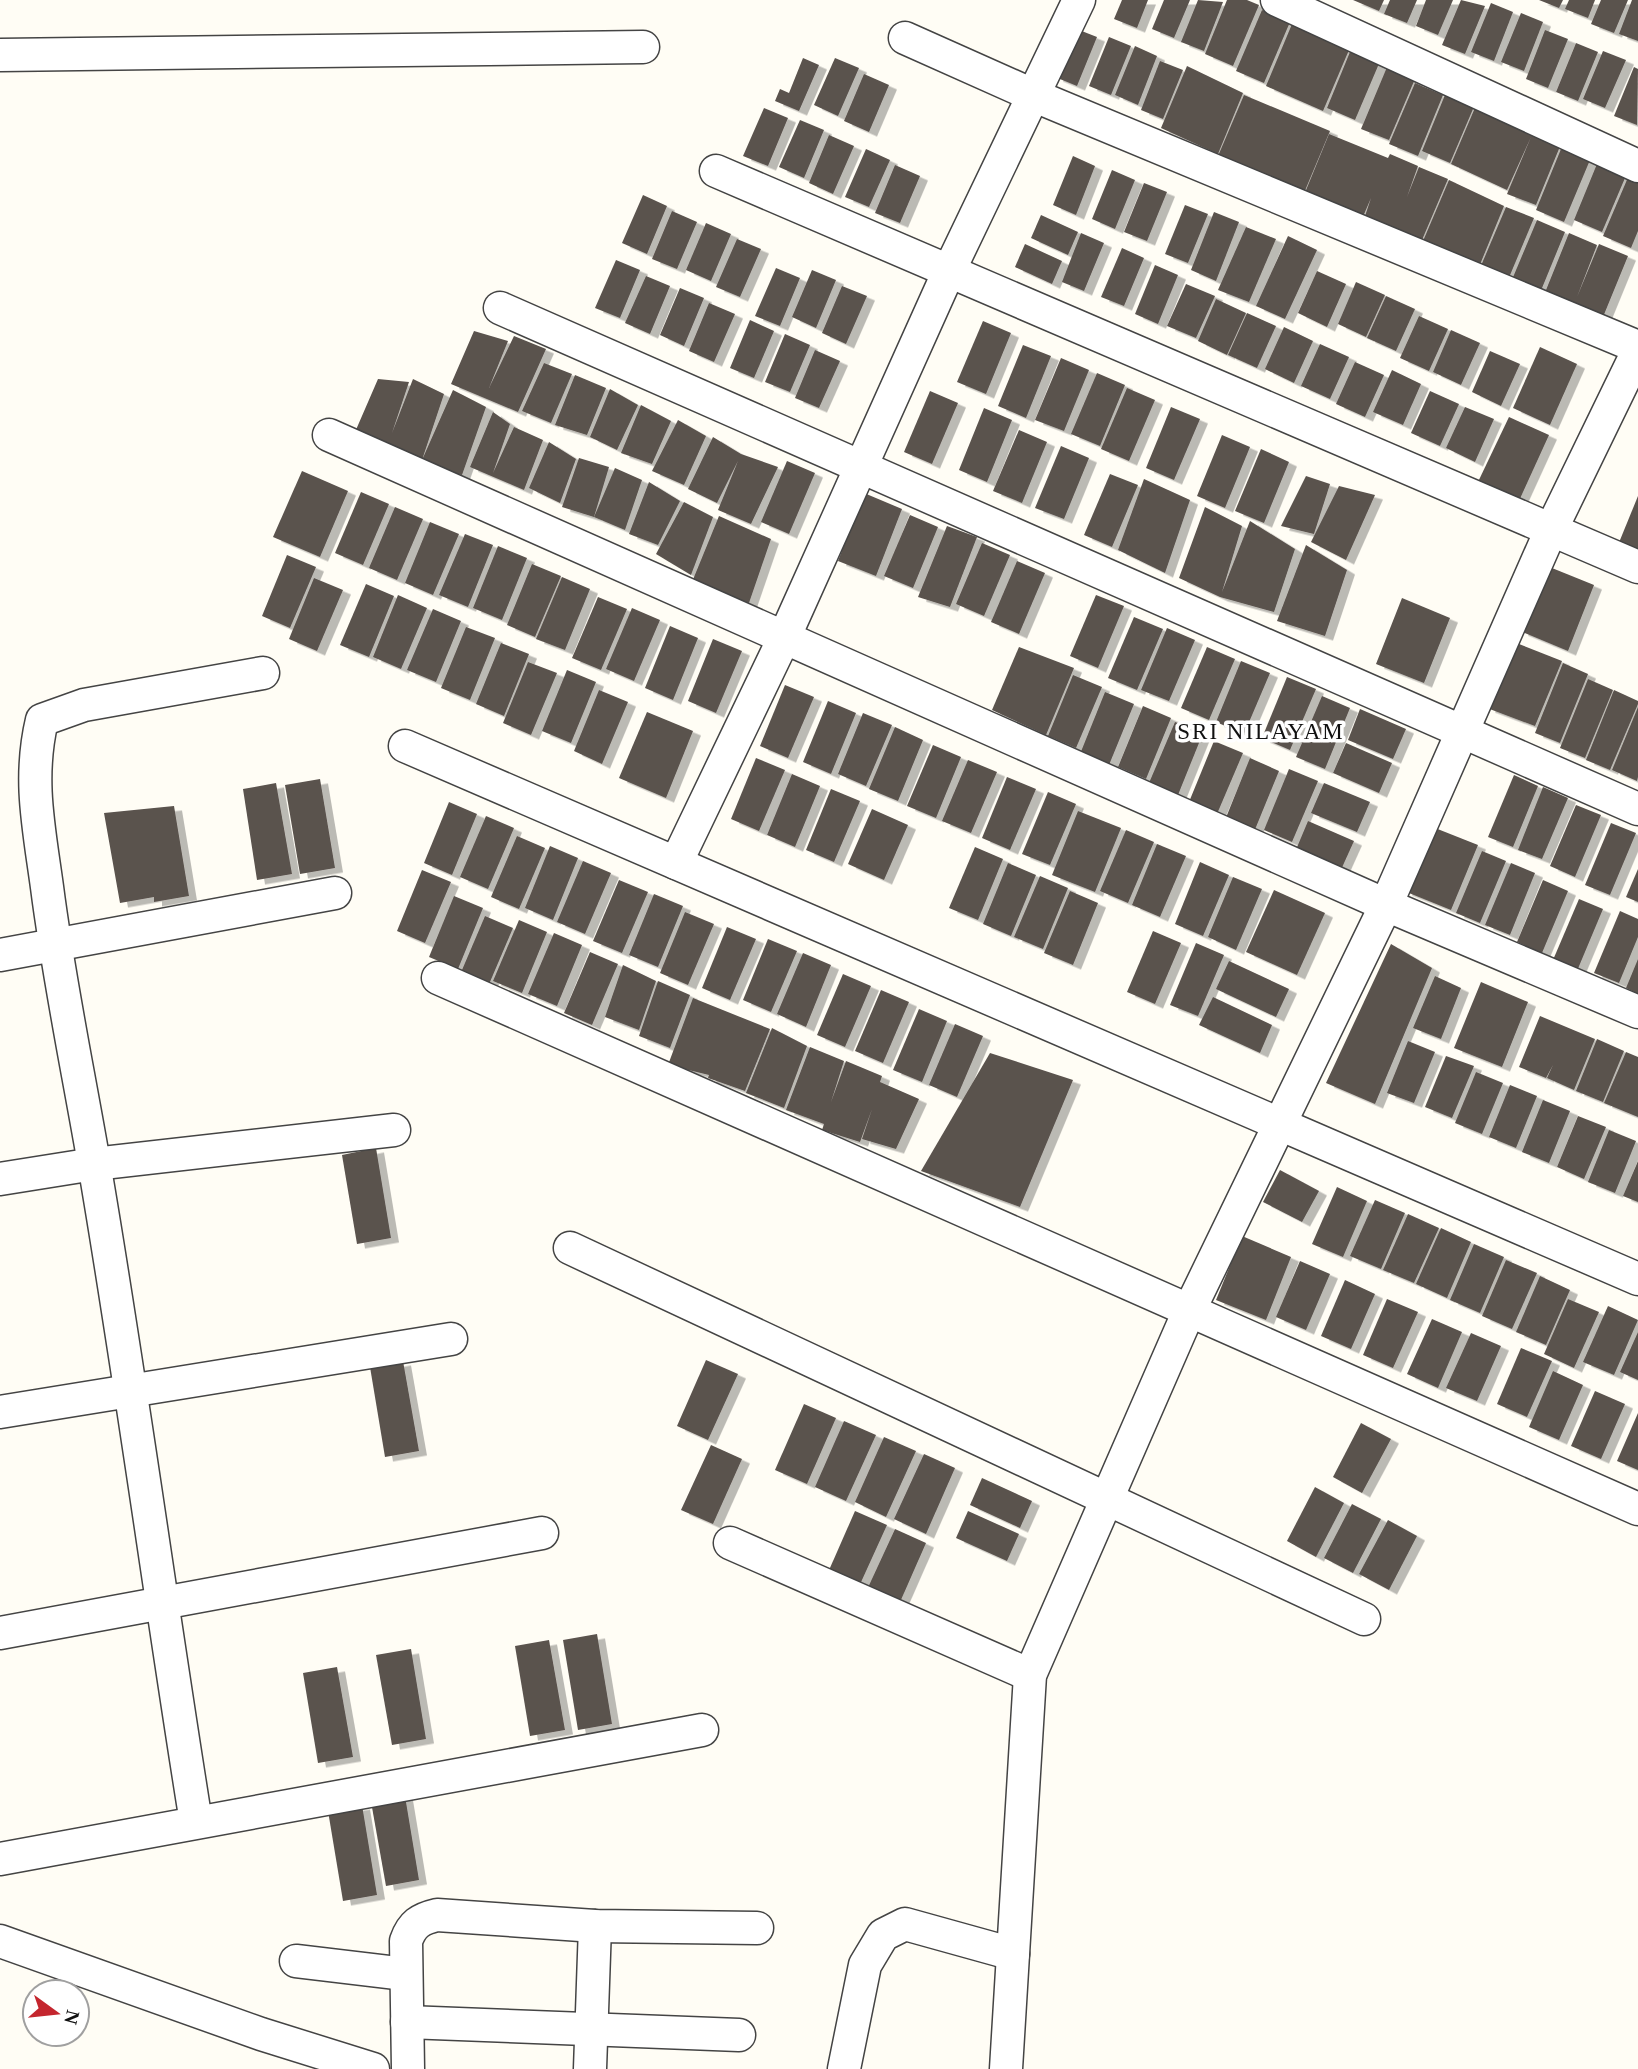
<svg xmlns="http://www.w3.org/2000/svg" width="1638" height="2069" font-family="Georgia,serif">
<defs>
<filter id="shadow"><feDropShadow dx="8" dy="4.5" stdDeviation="0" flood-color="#0004"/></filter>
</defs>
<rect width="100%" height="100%" fill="#fffdf5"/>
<g fill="#5a524d" filter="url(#shadow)">
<polygon points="1122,0 1148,0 1137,28 1114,19"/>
<polygon points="1164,0 1190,0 1174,38 1152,29"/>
<polygon points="1198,0 1223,2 1204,51 1181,42"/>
<polygon points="1227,0 1247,0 1259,5 1233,66 1205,54"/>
<polygon points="1353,0 1384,0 1379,11"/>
<polygon points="1390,0 1417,0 1407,23 1384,14"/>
<polygon points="1426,0 1453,0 1438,35 1416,26"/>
<polygon points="1461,0 1485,6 1465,54 1442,45"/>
<polygon points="1539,0 1563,0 1559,8"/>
<polygon points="1569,0 1595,0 1588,18 1565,9"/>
<polygon points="1601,0 1628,0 1614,33 1591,24"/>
<polygon points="1632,0 1638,0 1638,41 1619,34"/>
<polygon points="1491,3 1513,12 1494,61 1471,52"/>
<polygon points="1262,10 1290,22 1264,83 1236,71"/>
<polygon points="1521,13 1543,22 1524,71 1501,62"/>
<polygon points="1292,24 1349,50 1323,111 1266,86"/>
<polygon points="1074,28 1097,37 1077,86 1055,77"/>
<polygon points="1545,30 1568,39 1548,88 1526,79"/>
<polygon points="1109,37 1131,46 1111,95 1089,86"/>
<polygon points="1576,43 1598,52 1578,101 1556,92"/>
<polygon points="1135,46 1157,56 1138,105 1115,95"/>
<polygon points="1352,47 1381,59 1355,120 1327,108"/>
<polygon points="1603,51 1626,60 1605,108 1583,99"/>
<polygon points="803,58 819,65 799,111 775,101 780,89 789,93"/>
<polygon points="835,58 859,68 838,116 814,105"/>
<polygon points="1160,61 1183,70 1163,119 1141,110"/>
<polygon points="1187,66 1243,93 1218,154 1161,128"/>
<polygon points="1387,67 1415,79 1389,140 1361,129"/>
<polygon points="1634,67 1638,69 1637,125 1614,116"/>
<polygon points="864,74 889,85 869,132 844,121"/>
<polygon points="1415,83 1443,95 1418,156 1389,144"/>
<polygon points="1447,90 1476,102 1450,163 1422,151"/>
<polygon points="1244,95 1330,131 1304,193 1218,156"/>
<polygon points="1477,103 1561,144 1536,205 1507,194 1531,137 1507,190 1451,164"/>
<polygon points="764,108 788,118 768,166 743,156"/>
<polygon points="800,120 824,130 804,178 779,167"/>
<polygon points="1329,134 1388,158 1390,154 1418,166 1407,197 1419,167 1448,179 1422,240 1365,216 1371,198 1362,219 1304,195"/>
<polygon points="829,135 854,146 833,194 809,183"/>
<polygon points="866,149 890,160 869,207 845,197"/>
<polygon points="1561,149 1590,160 1564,222 1536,210"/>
<polygon points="1073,156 1095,166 1076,215 1053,205"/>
<polygon points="1599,159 1628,171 1602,232 1574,220"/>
<polygon points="895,165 920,176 900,223 875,213"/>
<polygon points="1112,170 1135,180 1115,229 1092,219"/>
<polygon points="1629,175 1638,179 1638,231 1631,248 1603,236"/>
<polygon points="1449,180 1504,206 1479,267 1423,241"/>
<polygon points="1144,183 1167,192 1147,241 1124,232"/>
<polygon points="643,195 667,206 647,254 622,243"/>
<polygon points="1185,205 1208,214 1188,263 1165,254"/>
<polygon points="1506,207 1534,218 1508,280 1480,268"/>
<polygon points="672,211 697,222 677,269 652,259"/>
<polygon points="1214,212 1239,222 1216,281 1191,270"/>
<polygon points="1041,215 1078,232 1068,255 1031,238"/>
<polygon points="1537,220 1565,232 1540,293 1511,282"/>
<polygon points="706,223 731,234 711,281 686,270"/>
<polygon points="1246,227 1276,239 1249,302 1218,290"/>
<polygon points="1081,233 1104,243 1084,291 1062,282"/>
<polygon points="1569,233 1597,245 1577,297 1599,244 1628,256 1603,317 1544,295"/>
<polygon points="1288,236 1317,250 1285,319 1256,306"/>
<polygon points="737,239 761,249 740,297 716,287"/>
<polygon points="1025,244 1062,261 1052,284 1015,267"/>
<polygon points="1122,248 1144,258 1124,306 1101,297"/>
<polygon points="616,260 640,270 620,318 595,308"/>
<polygon points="1155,265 1178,275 1158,324 1135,314"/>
<polygon points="776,268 800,278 780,326 755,316"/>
<polygon points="812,270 836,280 816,328 792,317"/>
<polygon points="1317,271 1346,284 1327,327 1298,313"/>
<polygon points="646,276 670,286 650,334 625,323"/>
<polygon points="1356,282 1385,295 1366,337 1338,324"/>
<polygon points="1186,284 1215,296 1196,338 1167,326"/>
<polygon points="842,286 867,296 846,344 822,333"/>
<polygon points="680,288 704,298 684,346 660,335"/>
<polygon points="1386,296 1415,309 1396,351 1367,338"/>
<polygon points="1216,299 1246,313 1227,355 1198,341"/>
<polygon points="709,303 735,314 714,362 689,351"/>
<polygon points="1247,313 1276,326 1257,368 1228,355"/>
<polygon points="1419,316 1448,329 1429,371 1400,358"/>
<polygon points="750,320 774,331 754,378 730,368"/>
<polygon points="983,321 1011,333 986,394 957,382"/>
<polygon points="1284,327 1313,341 1294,383 1265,369"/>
<polygon points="1451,330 1480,343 1461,385 1433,372"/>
<polygon points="474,331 508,341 489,388 514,336 546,349 518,412 451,384"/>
<polygon points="785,334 810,345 790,392 765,382"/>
<polygon points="1320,344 1349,357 1330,399 1301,386"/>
<polygon points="1023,345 1051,356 1026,418 998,406"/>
<polygon points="1540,347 1577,364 1550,425 1513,408"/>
<polygon points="815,350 840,361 819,408 795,398"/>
<polygon points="1490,351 1520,364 1501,406 1472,392"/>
<polygon points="1061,358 1089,370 1064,431 1035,420"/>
<polygon points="1355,362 1384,375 1365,417 1336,404"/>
<polygon points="544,363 572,374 551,423 522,411"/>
<polygon points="1392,370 1421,384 1403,425 1373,412"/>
<polygon points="1097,373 1125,385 1100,446 1071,434"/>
<polygon points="575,375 606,388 587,435 555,425"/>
<polygon points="378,379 409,382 392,433 413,379 444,394 422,460 453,390 486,407 462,475 420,464 352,439"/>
<polygon points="1127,388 1155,400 1129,461 1101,449"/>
<polygon points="610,389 638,405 617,450 590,437"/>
<polygon points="930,391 958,403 932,464 904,452"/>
<polygon points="1430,391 1459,404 1440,446 1411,433"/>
<polygon points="641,405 671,421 652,464 621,453"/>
<polygon points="1171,407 1200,419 1174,480 1146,468"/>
<polygon points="1465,407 1494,419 1475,462 1446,448"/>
<polygon points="984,408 1012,420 987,482 959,470"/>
<polygon points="493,412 510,424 493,473 514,427 543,440 524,490 470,467"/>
<polygon points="1509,417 1549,435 1518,503 1477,484"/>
<polygon points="678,420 706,436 684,485 652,471"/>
<polygon points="1019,430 1047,442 1022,503 993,491"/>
<polygon points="1222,435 1250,447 1225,508 1197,496"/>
<polygon points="713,437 741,454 778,467 751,524 718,510 738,461 717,503 688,489"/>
<polygon points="549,442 576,459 560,503 529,488"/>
<polygon points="1061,446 1089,458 1064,519 1035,508"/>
<polygon points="1261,449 1289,462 1264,523 1235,511"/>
<polygon points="579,458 609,467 594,517 562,507"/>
<polygon points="787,461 815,473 789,534 761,522"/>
<polygon points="615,468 642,480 625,530 594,517"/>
<polygon points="302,471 348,491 320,557 273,537"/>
<polygon points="1110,474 1138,485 1112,547 1084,535"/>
<polygon points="1306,476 1330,484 1314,534 1281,526"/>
<polygon points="1144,479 1190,500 1165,573 1118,550"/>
<polygon points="649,482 680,501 658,545 629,534"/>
<polygon points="1339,486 1375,495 1346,560 1311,542"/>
<polygon points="361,492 389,504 363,565 335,553"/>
<polygon points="864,493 902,509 876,576 838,561"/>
<polygon points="1638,496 1638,553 1618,545"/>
<polygon points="684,502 713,517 691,575 656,554"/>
<polygon points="395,507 423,519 397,580 369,568"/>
<polygon points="1205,507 1242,526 1222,592 1250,521 1295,549 1274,612 1220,597 1179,578"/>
<polygon points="910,515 938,527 913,588 884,576"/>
<polygon points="719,516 771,539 749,603 692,582"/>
<polygon points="430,522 459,534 433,595 405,583"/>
<polygon points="947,526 977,537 950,607 918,597"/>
<polygon points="465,534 493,545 468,607 439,595"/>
<polygon points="982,543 1010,555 984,616 956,604"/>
<polygon points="1306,545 1347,570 1325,636 1277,621"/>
<polygon points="498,546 527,558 502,620 473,608"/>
<polygon points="287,555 316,567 290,628 262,616"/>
<polygon points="1017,561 1045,573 1019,634 991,622"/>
<polygon points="532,564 561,576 535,637 507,625"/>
<polygon points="1547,566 1594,585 1568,651 1520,631"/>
<polygon points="562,577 590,589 565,650 536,639"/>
<polygon points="314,578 343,590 317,651 289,639"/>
<polygon points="366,584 394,596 369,657 340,645"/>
<polygon points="398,595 427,608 401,669 373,657"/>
<polygon points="1096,595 1124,606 1098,668 1070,656"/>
<polygon points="598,597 627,609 601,670 572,658"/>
<polygon points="1402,598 1450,618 1424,683 1376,664"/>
<polygon points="632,608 660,620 634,681 606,669"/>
<polygon points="433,609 461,621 436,682 407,670"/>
<polygon points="1134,617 1163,629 1137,690 1108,678"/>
<polygon points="670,626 698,638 673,700 645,688"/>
<polygon points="466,627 495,638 470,700 441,688"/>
<polygon points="1167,628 1195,640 1169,701 1141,690"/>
<polygon points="713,639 742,651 716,713 688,701"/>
<polygon points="1514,642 1562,661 1535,726 1487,708"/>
<polygon points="501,643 529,654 504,716 476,704"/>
<polygon points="1019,647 1074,668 1046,735 992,710"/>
<polygon points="1207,647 1235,659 1209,720 1181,708"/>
<polygon points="1241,661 1270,673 1244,734 1216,722"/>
<polygon points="528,662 557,673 531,735 503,723"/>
<polygon points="1563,663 1588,674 1560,743 1535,733"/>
<polygon points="567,670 596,682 571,743 542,731"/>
<polygon points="1073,675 1102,687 1076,748 1048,736"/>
<polygon points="1287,677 1316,689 1290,750 1262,738"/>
<polygon points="1588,679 1613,690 1585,758 1560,748"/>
<polygon points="785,685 814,697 788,758 760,746"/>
<polygon points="599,690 628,702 602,764 574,751"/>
<polygon points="1614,690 1638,701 1638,704 1610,770 1586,760"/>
<polygon points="1105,692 1134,704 1109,765 1080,754"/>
<polygon points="1322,696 1350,708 1325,769 1296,757"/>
<polygon points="828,701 856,713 831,774 803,762"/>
<polygon points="1143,706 1171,718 1146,779 1118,767"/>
<polygon points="1638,707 1638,777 1637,781 1612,770"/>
<polygon points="1360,709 1406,729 1393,759 1348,740"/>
<polygon points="647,712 693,731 666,798 619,778"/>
<polygon points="863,713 892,725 866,786 838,774"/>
<polygon points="1175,722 1203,733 1178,795 1149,783"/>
<polygon points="895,727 923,740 898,801 869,789"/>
<polygon points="1214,741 1243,753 1217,814 1189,802"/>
<polygon points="1346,743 1392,763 1379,793 1333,773"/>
<polygon points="933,745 961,757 936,818 907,806"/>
<polygon points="756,758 785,770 759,831 731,819"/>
<polygon points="1250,758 1279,771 1254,832 1225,820"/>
<polygon points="968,760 997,772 971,833 942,821"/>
<polygon points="1289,769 1318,781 1292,842 1264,830"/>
<polygon points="792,774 820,786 795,847 767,835"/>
<polygon points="1514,775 1538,786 1513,847 1488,837"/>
<polygon points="1007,777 1036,789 1010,850 982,838"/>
<polygon points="320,779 335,868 300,874 285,785"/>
<polygon points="276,783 292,874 257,880 243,789"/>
<polygon points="1324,783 1370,802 1357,832 1311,813"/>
<polygon points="1543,787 1568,798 1542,859 1518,850"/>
<polygon points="831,789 860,801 834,862 806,850"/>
<polygon points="1048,792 1076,804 1050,865 1022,854"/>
<polygon points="449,802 477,814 452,875 424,863"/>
<polygon points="1576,805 1601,815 1575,877 1550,866"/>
<polygon points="174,806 189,896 154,902 154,897 120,903 104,813"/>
<polygon points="872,809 908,825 884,880 848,864"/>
<polygon points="1078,811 1121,828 1095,892 1052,875"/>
<polygon points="486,816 514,828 488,889 460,877"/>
<polygon points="1308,821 1354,841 1340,872 1295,852"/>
<polygon points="1611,823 1636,833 1610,895 1585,885"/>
<polygon points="1430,826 1478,845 1451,910 1404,891"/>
<polygon points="1126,830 1154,842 1128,903 1100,891"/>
<polygon points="517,836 545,848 519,909 491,897"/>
<polygon points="1157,844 1186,856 1160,917 1132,905"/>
<polygon points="550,846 578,858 553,920 525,908"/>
<polygon points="975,847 1003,859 978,920 949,908"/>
<polygon points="1482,851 1506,861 1480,923 1456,913"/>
<polygon points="583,861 611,873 585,934 557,922"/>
<polygon points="1200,862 1229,875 1203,936 1175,924"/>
<polygon points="1008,863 1036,875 1011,936 983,924"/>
<polygon points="1511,863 1535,873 1510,935 1485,925"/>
<polygon points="1638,869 1638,902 1626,897"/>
<polygon points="422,870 451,882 425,943 397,931"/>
<polygon points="1040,876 1068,888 1043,949 1014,937"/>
<polygon points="1233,877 1262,889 1236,950 1208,937"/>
<polygon points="619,880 648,892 622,953 593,941"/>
<polygon points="1543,880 1568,891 1542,953 1517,942"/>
<polygon points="1274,890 1325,913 1297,975 1246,952"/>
<polygon points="1070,891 1098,903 1073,965 1044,953"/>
<polygon points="654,894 683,906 658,967 629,955"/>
<polygon points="454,896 483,908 458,969 429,957"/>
<polygon points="1579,899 1603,909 1577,971 1553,960"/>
<polygon points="1620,911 1638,919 1638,937 1619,983 1594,973"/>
<polygon points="685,912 714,924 688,985 660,973"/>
<polygon points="485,916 513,928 487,989 459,977"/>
<polygon points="519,920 547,932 522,993 493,981"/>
<polygon points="727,927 756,939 730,1000 702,988"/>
<polygon points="1153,931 1181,943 1155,1004 1127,992"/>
<polygon points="554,933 582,945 557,1006 528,994"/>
<polygon points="768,939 797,951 771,1012 743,1000"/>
<polygon points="1196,943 1224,955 1198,1016 1170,1005"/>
<polygon points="1391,944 1432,968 1375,1104 1326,1083"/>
<polygon points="590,952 618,964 592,1025 564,1013"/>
<polygon points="803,953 831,965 806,1027 777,1014"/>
<polygon points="1638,959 1638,994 1626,988"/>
<polygon points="1229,961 1289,989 1276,1017 1216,989"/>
<polygon points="623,965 656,981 639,1030 605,1017"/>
<polygon points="843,974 871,986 845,1047 817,1035"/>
<polygon points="1435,976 1461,988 1441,1039 1413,1028"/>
<polygon points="658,981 690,995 670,1048 639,1036"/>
<polygon points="1481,982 1528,1002 1502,1067 1454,1048"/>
<polygon points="881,990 909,1002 883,1063 855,1051"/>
<polygon points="1213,997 1272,1025 1260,1053 1199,1025"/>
<polygon points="693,998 770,1029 745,1091 708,1078 709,1075 668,1065"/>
<polygon points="919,1009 947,1021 922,1082 893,1070"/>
<polygon points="1540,1016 1595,1039 1574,1090 1547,1078 1553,1065 1546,1078 1519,1067"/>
<polygon points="955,1024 983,1036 957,1097 929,1085"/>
<polygon points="772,1028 807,1046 784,1108 746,1093"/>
<polygon points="1597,1039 1624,1051 1603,1102 1576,1091"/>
<polygon points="1408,1041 1435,1052 1414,1103 1387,1093"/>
<polygon points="810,1047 844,1061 831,1102 846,1061 882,1076 880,1082 919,1099 896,1149 862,1139 872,1109 860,1142 822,1130 824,1124 786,1110"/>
<polygon points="1626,1052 1638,1057 1638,1117 1604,1103"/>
<polygon points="990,1053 1073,1080 1020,1207 921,1171"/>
<polygon points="1446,1056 1474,1066 1452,1118 1425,1107"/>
<polygon points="1476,1072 1503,1083 1482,1134 1455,1123"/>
<polygon points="1510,1085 1537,1096 1516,1148 1489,1137"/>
<polygon points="1543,1100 1570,1111 1549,1163 1522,1152"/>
<polygon points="1578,1116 1606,1127 1584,1179 1557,1167"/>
<polygon points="1609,1130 1636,1141 1615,1193 1588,1182"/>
<polygon points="376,1148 391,1238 357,1244 342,1155"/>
<polygon points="1638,1161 1638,1202 1623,1196"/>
<polygon points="1280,1170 1319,1191 1302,1222 1263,1202"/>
<polygon points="1337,1187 1367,1201 1343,1257 1312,1244"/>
<polygon points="1375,1200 1405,1213 1381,1269 1350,1256"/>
<polygon points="1408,1214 1439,1228 1414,1283 1383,1270"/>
<polygon points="1441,1228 1471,1242 1447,1298 1416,1284"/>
<polygon points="1242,1236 1291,1257 1266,1320 1216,1300"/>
<polygon points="1474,1244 1504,1257 1480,1313 1450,1300"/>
<polygon points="1506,1260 1537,1273 1512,1329 1482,1316"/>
<polygon points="1300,1261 1330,1274 1306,1330 1276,1317"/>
<polygon points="1540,1276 1570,1290 1546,1345 1516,1332"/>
<polygon points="1345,1280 1375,1294 1351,1349 1321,1336"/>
<polygon points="1387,1299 1418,1312 1393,1368 1363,1355"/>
<polygon points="1568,1299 1599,1312 1574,1368 1544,1354"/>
<polygon points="1608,1306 1638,1320 1614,1375 1583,1362"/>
<polygon points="1432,1319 1462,1332 1438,1388 1407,1374"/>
<polygon points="1638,1332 1638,1380 1620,1372"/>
<polygon points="1471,1333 1501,1346 1477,1401 1446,1388"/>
<polygon points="1521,1348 1552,1361 1527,1417 1497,1404"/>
<polygon points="706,1360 738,1374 708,1440 677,1426"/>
<polygon points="403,1361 419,1451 385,1457 370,1367"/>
<polygon points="1553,1371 1583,1385 1559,1440 1529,1427"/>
<polygon points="1595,1391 1625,1404 1601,1459 1571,1446"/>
<polygon points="804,1404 836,1418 807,1484 775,1470"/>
<polygon points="1638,1413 1638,1470 1617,1461"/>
<polygon points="844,1421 876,1435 846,1501 815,1487"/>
<polygon points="1361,1423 1391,1439 1362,1493 1333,1477"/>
<polygon points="884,1437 916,1451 886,1517 855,1502"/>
<polygon points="711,1445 742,1459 713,1524 681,1510"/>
<polygon points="924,1454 955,1468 926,1534 894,1519"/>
<polygon points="982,1478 1032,1501 1020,1528 970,1505"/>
<polygon points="1315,1487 1344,1503 1316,1557 1287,1541"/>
<polygon points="1352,1504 1381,1519 1353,1573 1324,1558"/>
<polygon points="855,1511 887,1525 857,1591 826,1577"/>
<polygon points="968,1511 1019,1534 1007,1561 956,1538"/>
<polygon points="1388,1520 1417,1536 1389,1590 1359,1574"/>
<polygon points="895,1529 926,1543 897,1609 865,1594"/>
<polygon points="597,1634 612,1724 578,1730 563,1640"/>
<polygon points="549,1640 565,1730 530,1736 515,1646"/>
<polygon points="411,1649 426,1739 392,1745 376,1655"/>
<polygon points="337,1667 353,1757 318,1763 303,1673"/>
<polygon points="404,1790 419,1880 386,1886 370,1796"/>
<polygon points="362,1805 377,1895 343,1901 328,1811"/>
</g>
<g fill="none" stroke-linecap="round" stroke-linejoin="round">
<g stroke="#444" stroke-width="35">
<g id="street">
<polyline points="1277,0 1638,166"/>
<polyline points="905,38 1035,96 1638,347"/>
<polyline points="0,55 643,47"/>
<polyline points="716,171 1638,567"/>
<polyline points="500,308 1638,809"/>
<polyline points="329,435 1386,905 1638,1012"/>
<polyline points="405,746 1638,1279"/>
<polyline points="676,863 784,638 949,271 1079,0"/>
<polyline points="0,955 335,893"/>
<polyline points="438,978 1638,1509"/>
<polyline points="0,1179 94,1164 394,1130"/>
<polyline points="570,1248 1364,1619"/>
<polyline points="0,1412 451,1339"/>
<polyline points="730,1543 1030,1675"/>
<polyline points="0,1633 542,1533"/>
<path d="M196,1822c-35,-217 -64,-436 -101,-653 -16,-94 -36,-188 -48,-282 -8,-59 -19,-108 -5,-167l42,-15 179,-32"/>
<polyline points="0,1859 702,1730"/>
<polyline points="0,1941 261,2034 373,2069"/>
<polyline points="296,1961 405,1974"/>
<polyline points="407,2022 739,2035"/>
<path d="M408,2069l-2,-128c6,-17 14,-22 31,-26l158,11 162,2"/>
<polyline points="590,2069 595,1926"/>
<polyline points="844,2069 865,1965 883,1935 905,1924 1013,1954"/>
<polyline points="1006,2069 1030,1675 1189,1311 1386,905 1551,530 1638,351"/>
</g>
</g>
<use href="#street" stroke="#fff" stroke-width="32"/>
</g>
<g text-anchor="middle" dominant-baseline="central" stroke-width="7" stroke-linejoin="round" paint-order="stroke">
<g font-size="23" letter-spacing="2" fill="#111" stroke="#fff">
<text x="1261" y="731">SRI NILAYAM</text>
</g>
</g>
<g transform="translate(56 2013) rotate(105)"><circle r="33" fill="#ffffff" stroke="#a0a0a0" stroke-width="2"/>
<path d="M0-5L12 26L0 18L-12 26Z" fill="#c4262e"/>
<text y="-10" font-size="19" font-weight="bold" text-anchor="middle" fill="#111111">N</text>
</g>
</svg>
